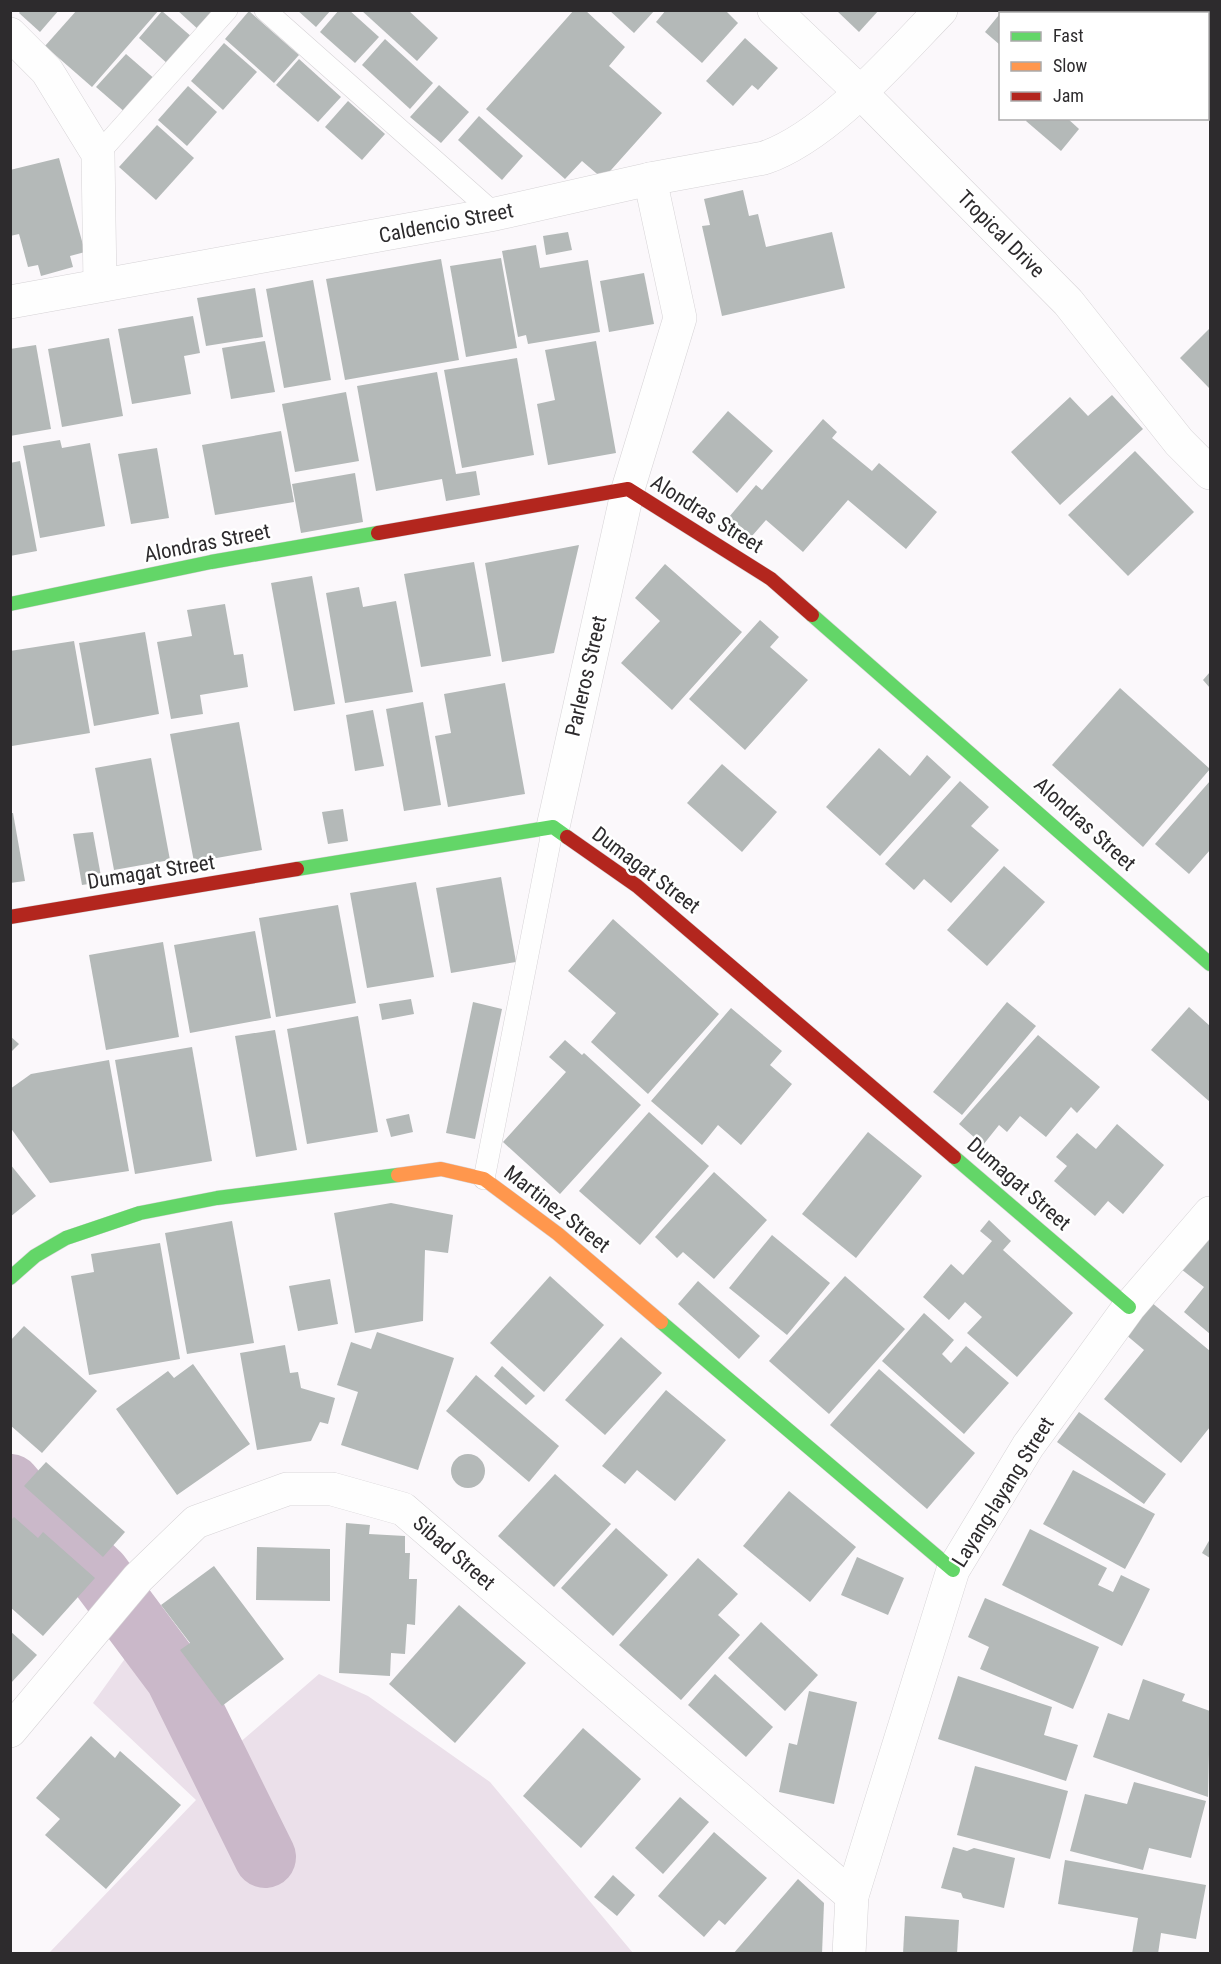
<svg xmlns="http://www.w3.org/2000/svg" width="1221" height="1964" font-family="'Roboto Condensed',sans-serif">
<rect width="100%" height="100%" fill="#fbf8fb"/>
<polygon fill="#ebe0ea" points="152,1621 238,1744 319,1674 368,1696 490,1782 633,1953 49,1953 196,1800 93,1703"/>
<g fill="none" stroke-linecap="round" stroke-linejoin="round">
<polyline stroke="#cab8c9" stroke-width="62" points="10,1485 34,1513 99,1574 176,1677 265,1857"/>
</g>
<g fill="#b4b9b8">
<polygon points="21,10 59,10 40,32 19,13"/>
<polygon points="77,10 159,10 92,87 45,46"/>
<polygon points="177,10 217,10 200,31"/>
<polygon points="297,10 331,10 316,27"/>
<polygon points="339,10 349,10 379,37 355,63 320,32"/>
<polygon points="361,10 408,10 438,38 417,61"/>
<polygon points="574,10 585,10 625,47 609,66 662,113 603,179 582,161 565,179 486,109"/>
<polygon points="609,10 655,10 634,33"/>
<polygon points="666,10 725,10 738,23 702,63 656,22"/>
<polygon points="836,10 879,10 859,32"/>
<polygon points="1003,10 1073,10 1077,14 1000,14 1000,45 985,32"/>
<polygon points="162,11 193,38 169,65 139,38"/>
<polygon points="249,11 299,55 274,83 225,39"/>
<polygon points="745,38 778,68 758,90 752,85 733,106 706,81"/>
<polygon points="385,39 433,83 410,109 362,65"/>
<polygon points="224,43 257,72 223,110 191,81"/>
<polygon points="126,54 157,81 127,114 96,87"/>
<polygon points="299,59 341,97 318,122 276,85"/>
<polygon points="439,85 469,112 441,143 410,117"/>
<polygon points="188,86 217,112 187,146 158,120"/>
<polygon points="348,101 385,134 362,160 325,127"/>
<polygon points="479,116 523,156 502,180 458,140"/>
<polygon points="1028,118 1067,118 1079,129 1061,151 1026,121"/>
<polygon points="157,125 194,158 156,200 119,167"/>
<polygon points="59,158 85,252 70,256 73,267 41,276 38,265 28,267 19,234 10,236 10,170"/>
<polygon points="743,190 749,216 758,214 766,247 832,232 845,288 722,316 702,226 710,225 704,199"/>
<polygon points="568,232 572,250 546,255 543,236"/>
<polygon points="536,245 540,268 588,260 600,332 528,344 526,335 518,337 502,251"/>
<polygon points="501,258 517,348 466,357 450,266"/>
<polygon points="441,259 459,360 345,380 326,279"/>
<polygon points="644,273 654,324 609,332 600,281"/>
<polygon points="313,280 331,380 284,388 266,289"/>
<polygon points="255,288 263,337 206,346 197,298"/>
<polygon points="193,316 200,353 184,356 191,394 132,404 118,329"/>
<polygon points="1210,328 1210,389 1180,358"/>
<polygon points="109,338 123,416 62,427 48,349"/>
<polygon points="265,341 275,392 231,399 222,348"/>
<polygon points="596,341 616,453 548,465 537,404 555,400 545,350"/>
<polygon points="36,345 51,429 10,436 10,349"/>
<polygon points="517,358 534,455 462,468 444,370"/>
<polygon points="437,372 456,474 476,471 480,495 446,501 442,479 376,491 357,386"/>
<polygon points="346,392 359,461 295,472 282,404"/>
<polygon points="1112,395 1143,429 1060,505 1011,452 1070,397 1088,416"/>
<polygon points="728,411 773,451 737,493 692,452"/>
<polygon points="823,419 837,432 832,438 872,471 879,463 937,512 906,549 848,500 803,552 766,520 752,536 729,517 756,485 762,490"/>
<polygon points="281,431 294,502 215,515 202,445"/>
<polygon points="60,440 62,448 90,443 105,526 40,538 23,446"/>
<polygon points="157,448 169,518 131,524 118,454"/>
<polygon points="1135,451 1194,512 1128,576 1068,515"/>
<polygon points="20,461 37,551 10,556 10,463"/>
<polygon points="355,473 363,522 301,533 292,484"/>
<polygon points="579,545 554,653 502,662 485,563"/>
<polygon points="474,562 491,656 421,667 404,574"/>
<polygon points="665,564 742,632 672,710 621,663 660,621 635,598"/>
<polygon points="312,576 335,704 294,711 271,583"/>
<polygon points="359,587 363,607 396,601 413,692 345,703 326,593"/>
<polygon points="225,604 234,655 243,654 248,687 200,695 203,714 171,719 157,642 192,636 187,610"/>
<polygon points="760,620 779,637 770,647 808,680 745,750 689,699"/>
<polygon points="145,632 159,714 94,726 79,643"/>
<polygon points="74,641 90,733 12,746 10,651"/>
<polygon points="1210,672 1210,688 1203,680"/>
<polygon points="505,683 525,794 448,807 435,736 451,733 444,694"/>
<polygon points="1120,688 1210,769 1143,847 1052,765"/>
<polygon points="423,702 441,805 404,811 386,709"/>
<polygon points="373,710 384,766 355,771 346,715"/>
<polygon points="239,722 262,850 194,862 170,734"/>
<polygon points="879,748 910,776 927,755 951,777 880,856 826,807"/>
<polygon points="151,758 170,860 114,870 95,768"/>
<polygon points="722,764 777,812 742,852 687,803"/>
<polygon points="960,781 989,807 971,826 999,850 951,903 924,879 914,890 885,864"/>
<polygon points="1210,781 1210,850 1189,874 1155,844"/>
<polygon points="343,809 348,841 328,844 322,812"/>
<polygon points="10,813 13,813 25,881 10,883"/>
<polygon points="93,832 102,882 82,885 73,834"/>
<polygon points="1004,866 1045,902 987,966 947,930"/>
<polygon points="501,877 516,962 451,973 436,888"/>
<polygon points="416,882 434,977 367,988 350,893"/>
<polygon points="338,905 356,1003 276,1017 259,918"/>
<polygon points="613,919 719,1014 648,1094 591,1042 616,1013 568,971"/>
<polygon points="255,931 271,1018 190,1033 174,945"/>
<polygon points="163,942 179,1037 106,1050 89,955"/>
<polygon points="411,999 414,1014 382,1020 379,1004"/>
<polygon points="473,1002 502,1009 475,1139 446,1133"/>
<polygon points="1007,1002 1036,1026 962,1115 933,1092"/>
<polygon points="1189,1007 1210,1026 1210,1102 1151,1050"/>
<polygon points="731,1008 782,1051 770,1065 792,1084 741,1145 718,1125 702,1145 651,1101"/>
<polygon points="358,1016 378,1132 307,1144 287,1029"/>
<polygon points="275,1030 297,1150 256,1157 235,1036"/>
<polygon points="1038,1035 1100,1087 1077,1113 1071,1107 1046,1137 1020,1116 1007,1132 999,1125 983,1145 959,1124"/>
<polygon points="10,1036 19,1044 10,1053"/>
<polygon points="565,1040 582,1055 584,1053 641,1105 560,1194 503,1142 566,1072 549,1057"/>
<polygon points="192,1047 212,1161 135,1174 115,1060"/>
<polygon points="109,1060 129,1171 50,1183 10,1127 10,1089 31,1074"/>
<polygon points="649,1112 709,1166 640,1245 579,1191"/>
<polygon points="409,1114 413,1132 391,1137 386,1119"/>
<polygon points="1117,1124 1164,1165 1123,1214 1108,1201 1095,1216 1054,1181 1067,1166 1056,1157 1077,1133 1096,1149"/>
<polygon points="868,1132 922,1176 856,1258 802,1214"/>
<polygon points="10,1164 36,1196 10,1217"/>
<polygon points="714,1172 767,1220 714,1279 683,1252 677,1258 655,1237"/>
<polygon points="391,1203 453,1215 448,1253 425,1250 423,1321 355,1333 334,1213"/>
<polygon points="989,1220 1011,1241 1003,1250 1073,1313 1017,1377 967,1333 982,1317 965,1302 949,1320 923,1297 951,1264 963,1275 992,1241 980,1231"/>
<polygon points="232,1221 254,1343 187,1354 165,1233"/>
<polygon points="1210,1234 1210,1334 1184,1312 1204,1287 1181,1269"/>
<polygon points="772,1235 830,1283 787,1335 729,1288"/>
<polygon points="160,1243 180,1359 89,1375 71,1276 94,1272 91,1254"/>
<polygon points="550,1276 604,1325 544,1392 490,1343"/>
<polygon points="845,1276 905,1329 829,1414 769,1361"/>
<polygon points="330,1279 338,1324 298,1331 289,1286"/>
<polygon points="698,1281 760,1336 739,1359 678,1304"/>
<polygon points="1151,1302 1210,1351 1210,1427 1181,1463 1104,1399 1144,1350 1125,1334"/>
<polygon points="924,1313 954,1340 942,1354 951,1363 966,1346 1009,1383 964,1434 882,1361"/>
<polygon points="24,1326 97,1391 42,1453 10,1425 10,1341"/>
<polygon points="377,1332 454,1358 418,1470 341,1445 358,1392 337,1385 351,1342 371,1349"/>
<polygon points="621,1337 662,1373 605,1435 565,1400"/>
<polygon points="285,1345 290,1373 298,1372 301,1388 335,1398 328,1424 320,1422 311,1441 257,1450 240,1353"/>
<polygon points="193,1364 250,1444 177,1495 116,1409 168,1371 174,1378"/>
<polygon points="502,1366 535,1396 526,1405 494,1376"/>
<polygon points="879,1369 975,1453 927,1509 830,1425"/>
<polygon points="476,1375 559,1446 529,1482 446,1411"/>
<polygon points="666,1390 726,1440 675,1501 637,1470 625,1484 602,1466"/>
<polygon points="1079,1412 1166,1474 1144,1504 1057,1442"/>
<circle cx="468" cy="1471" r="17"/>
<polygon points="46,1462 125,1532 103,1557 24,1486"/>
<polygon points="1073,1470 1155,1514 1125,1569 1043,1524"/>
<polygon points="555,1474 611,1524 554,1587 498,1536"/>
<polygon points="789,1491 856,1547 810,1602 743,1546"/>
<polygon points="14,1517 38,1538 43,1532 95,1578 43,1636 10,1607 10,1521"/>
<polygon points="346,1523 370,1525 369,1534 405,1536 405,1553 410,1553 409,1579 417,1579 415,1625 407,1624 405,1654 391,1653 390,1676 339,1673"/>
<polygon points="616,1528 668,1575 613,1636 561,1588"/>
<polygon points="1030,1529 1107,1568 1098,1585 1113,1592 1121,1575 1150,1589 1122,1646 1002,1585"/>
<polygon points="1210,1539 1210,1558 1202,1553"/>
<polygon points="257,1547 330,1549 330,1601 256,1600"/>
<polygon points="857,1557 904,1578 888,1615 841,1595"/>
<polygon points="698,1558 738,1594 718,1615 740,1635 681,1700 619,1645"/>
<polygon points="214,1566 284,1659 222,1706 180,1650 190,1643 161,1605"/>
<polygon points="985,1598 1099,1647 1073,1709 980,1669 989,1647 968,1637"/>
<polygon points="459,1605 526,1663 455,1743 389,1684"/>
<polygon points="761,1622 818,1675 785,1711 728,1658"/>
<polygon points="10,1631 37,1655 10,1684"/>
<polygon points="715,1674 773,1727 746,1757 688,1705"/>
<polygon points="958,1676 1052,1707 1044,1735 1078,1745 1066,1781 938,1739"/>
<polygon points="1143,1679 1185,1694 1182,1701 1210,1711 1208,1797 1093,1757 1108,1713 1129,1720"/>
<polygon points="809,1691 857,1702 834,1804 779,1792 789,1743 797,1745"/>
<polygon points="583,1728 641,1779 581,1848 523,1796"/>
<polygon points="91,1736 115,1758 120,1751 181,1805 106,1889 45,1835 60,1819 36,1798"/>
<polygon points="975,1766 1068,1791 1050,1859 957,1835"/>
<polygon points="1134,1782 1206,1801 1191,1858 1149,1848 1143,1870 1070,1851 1085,1794 1127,1804"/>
<polygon points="680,1797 709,1822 663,1874 635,1848"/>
<polygon points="714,1832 767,1878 725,1925 719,1920 704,1937 658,1896"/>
<polygon points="953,1847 967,1851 974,1848 1015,1858 1004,1908 963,1898 961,1893 941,1888"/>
<polygon points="1065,1860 1206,1885 1196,1939 1161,1933 1158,1954 1132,1954 1138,1918 1058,1904"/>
<polygon points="613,1875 635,1895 617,1916 594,1897"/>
<polygon points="798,1879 824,1903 822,1954 733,1954"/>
<polygon points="905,1916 959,1920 957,1954 903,1954"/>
</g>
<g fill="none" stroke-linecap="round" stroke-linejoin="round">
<g stroke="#d6d3d6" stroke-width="22">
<g id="lane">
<polyline points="265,10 495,214"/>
<polyline points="98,154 227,10"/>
<polyline points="484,1179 553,827"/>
</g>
</g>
<g stroke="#d6d3d6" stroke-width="34">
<g id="street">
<polyline points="774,10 860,92 1068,302 1179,442 1210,473"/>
<polyline points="10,34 47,71 98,154 100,285"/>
<path d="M10,302l485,-88 155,-35 114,-21c64,-22 130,-100 177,-148"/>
<polyline points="553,827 628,489 680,318 650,179"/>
<polyline points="10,1731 138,1578 196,1522 287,1489 332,1489 403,1509 852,1896"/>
<polyline points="849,1954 852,1896 953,1570 1028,1446 1129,1307 1210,1213"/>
</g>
</g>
<g stroke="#d6d3d6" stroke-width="15">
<g id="fast">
<polyline points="10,604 211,562 378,533"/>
<polyline points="812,615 1210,964"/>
<polyline points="297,869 553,827 567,837"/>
<polyline points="954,1157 1129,1307"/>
<polyline points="10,1278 35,1256 66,1238 140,1213 217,1198 398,1175"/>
<polyline points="661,1322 953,1570"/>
</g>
</g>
<g stroke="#d6d3d6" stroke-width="15">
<polyline id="slow" points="398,1175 441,1169 484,1179 558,1234 661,1322"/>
</g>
<g stroke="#d6d3d6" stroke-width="15">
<g id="jam">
<polyline points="378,533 628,489 771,579 812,615"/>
<polyline points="567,837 637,886 954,1157"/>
<polyline points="10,917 297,869"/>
</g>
</g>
<use href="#lane" stroke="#fefefe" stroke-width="21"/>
<use href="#street" stroke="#fefefe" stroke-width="33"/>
<use href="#fast" stroke="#63d668" stroke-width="14"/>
<use href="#slow" stroke="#ff974d" stroke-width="14"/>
<use href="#jam" stroke="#b3261e" stroke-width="14"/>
</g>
<g text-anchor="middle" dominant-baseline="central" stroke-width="5" stroke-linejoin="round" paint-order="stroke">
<g font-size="21" fill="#2d2b2d" stroke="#fff">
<text transform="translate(446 223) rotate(-11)">Caldencio Street</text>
<text transform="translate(1001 234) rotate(45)">Tropical Drive</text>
<text transform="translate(707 514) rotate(32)">Alondras Street</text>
<text transform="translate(207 543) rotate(-11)">Alondras Street</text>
<text transform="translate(586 676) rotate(-77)">Parleros Street</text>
<text transform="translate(1085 824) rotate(42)">Alondras Street</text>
<text transform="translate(646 870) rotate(37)">Dumagat Street</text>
<text transform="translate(151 872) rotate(-9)">Dumagat Street</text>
<text transform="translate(1019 1184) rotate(41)">Dumagat Street</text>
<text transform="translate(557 1209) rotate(38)">Martinez Street</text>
<text transform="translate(1003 1492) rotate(-58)">Layang-layang Street</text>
<text transform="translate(454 1553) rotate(41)">Sibad Street</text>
</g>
</g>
<rect width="1221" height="1964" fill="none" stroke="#2d2b2d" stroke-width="24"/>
<rect x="999" y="12" width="210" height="108" fill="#ffffff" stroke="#abaaab" stroke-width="1.5"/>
<rect x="1011" y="32" width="30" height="9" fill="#63d668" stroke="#abaaab" stroke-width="1.5"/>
<text x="1053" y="42" font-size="18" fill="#2d2b2d">Fast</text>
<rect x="1011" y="62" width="30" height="9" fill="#ff974d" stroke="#abaaab" stroke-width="1.5"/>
<text x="1053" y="72" font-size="18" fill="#2d2b2d">Slow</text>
<rect x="1011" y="92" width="30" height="9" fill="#b3261e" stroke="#abaaab" stroke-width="1.5"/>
<text x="1053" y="102" font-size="18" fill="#2d2b2d">Jam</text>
</svg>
